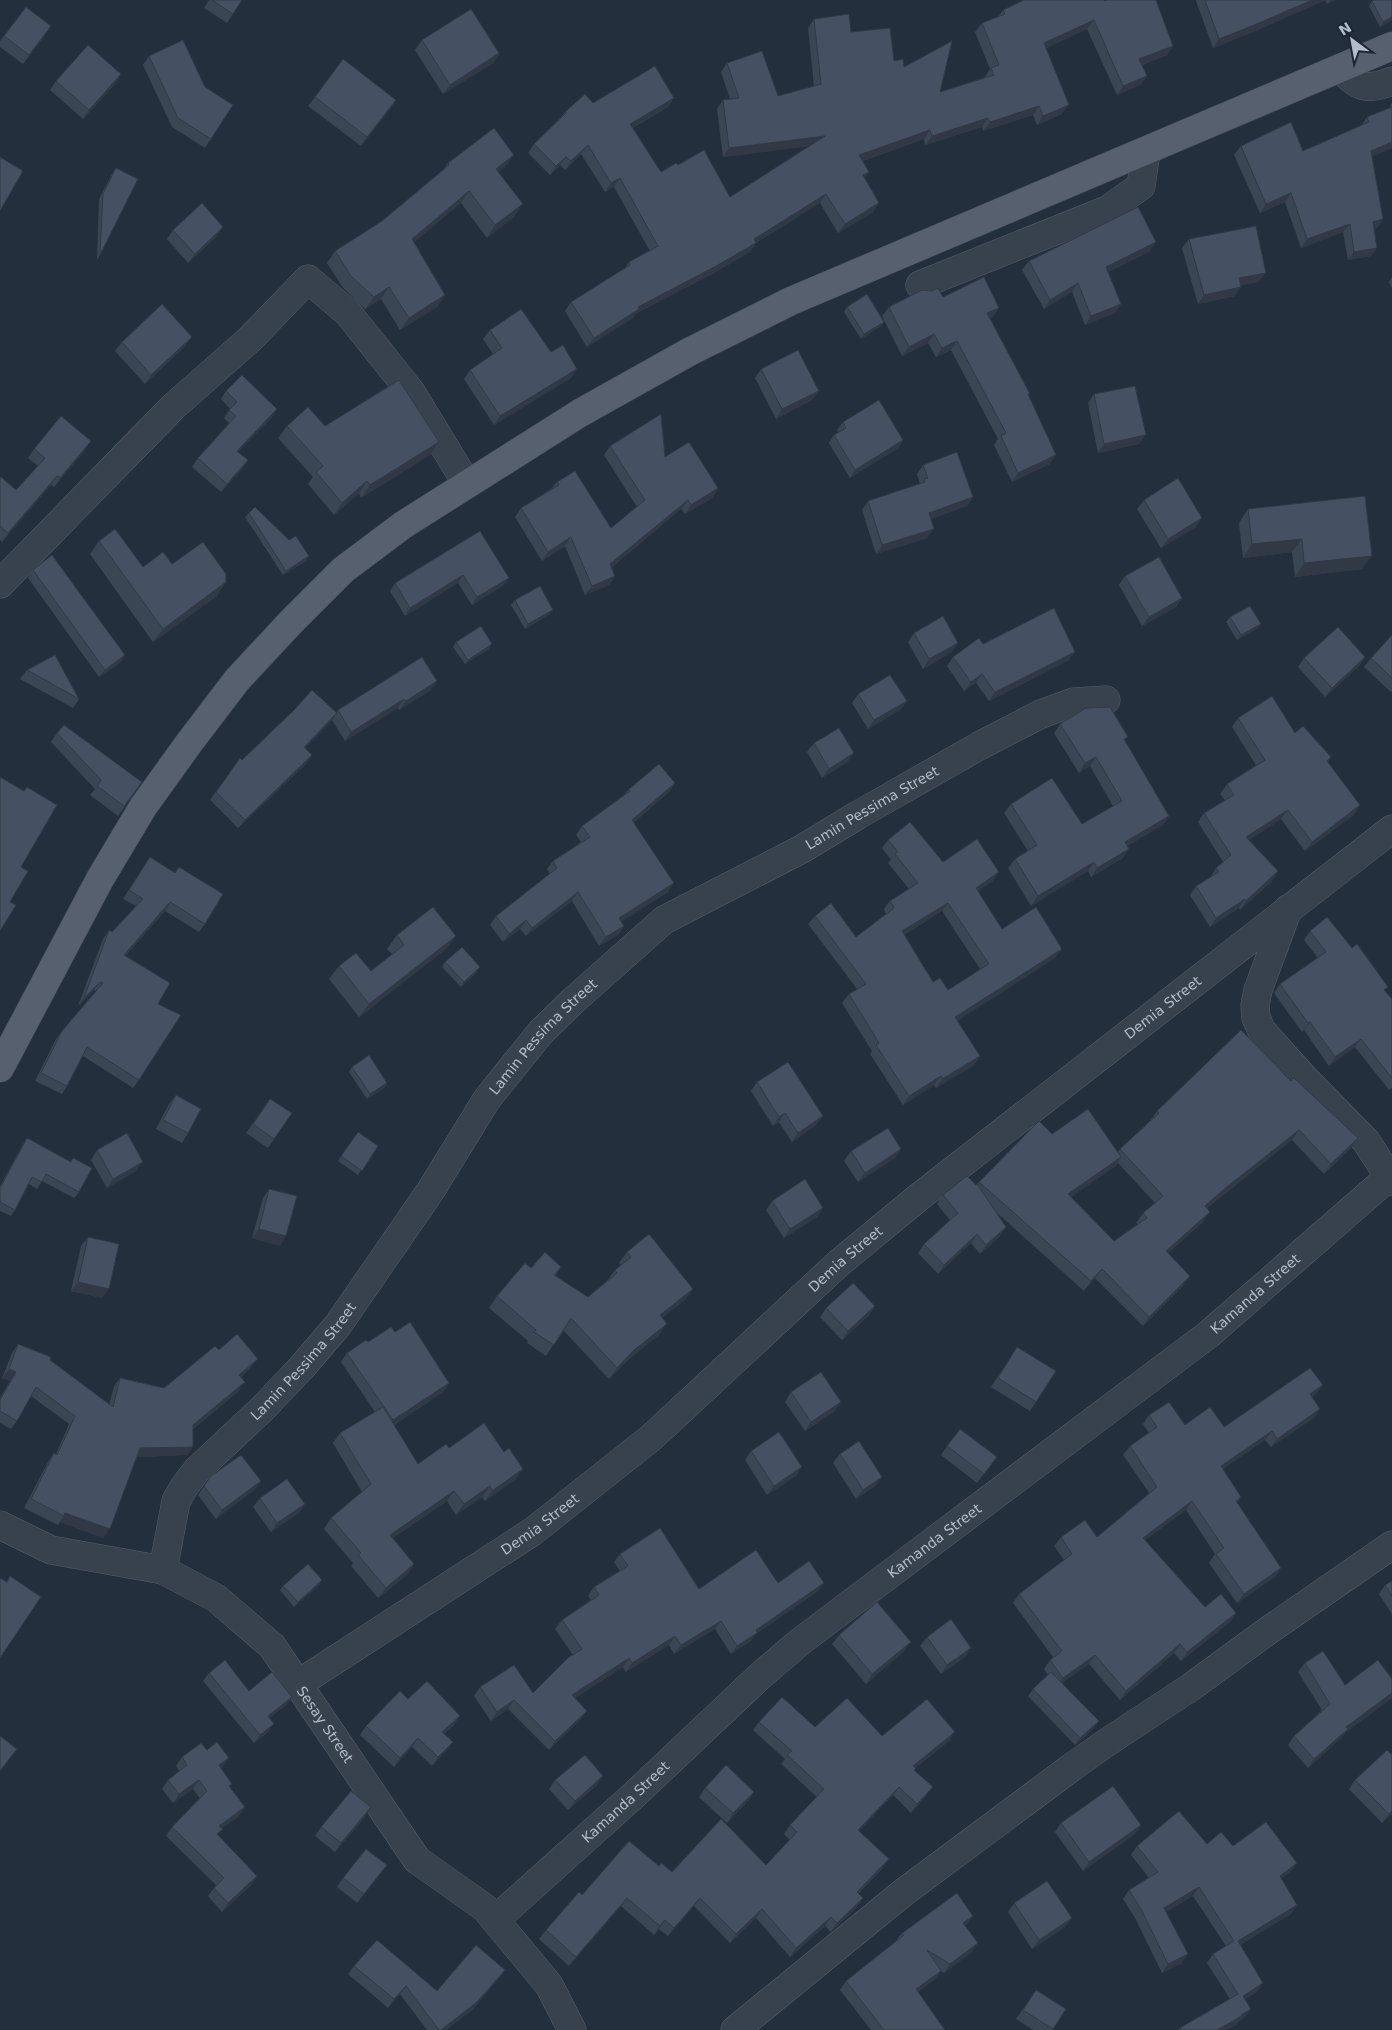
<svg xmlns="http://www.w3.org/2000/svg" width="1392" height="2030" font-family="'DejaVu Sans',sans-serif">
<rect width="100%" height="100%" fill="#242f3e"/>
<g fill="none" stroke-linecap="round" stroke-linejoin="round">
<g stroke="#565f6c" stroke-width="29">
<g id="minor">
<path d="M1341,68c17,20 25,23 51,13"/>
<polyline points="920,285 1107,210 1141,186 1146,152"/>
<polyline points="0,584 173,407 250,339 308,279 348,313 411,392 467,484"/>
<polyline points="1288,909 1258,990 1255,1005 1256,1018 1262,1031 1305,1079 1366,1141 1392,1181"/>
<path id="s1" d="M0,1525l51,25 112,20 53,28 56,48 145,214 68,48 64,77 23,45"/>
<path id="s2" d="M163,1570l13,-69 8,-14 13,-17 65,-61 40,-42 36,-42 93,-135 56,-91 54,-67 33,-32 90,-80 138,-71 56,-34 121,-69 62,-32 33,-12 32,-2"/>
<path id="s3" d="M298,1684l234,-152 120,-95 187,-174 80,-66 473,-368"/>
<path id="s4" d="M495,1920l139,-125 126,-119 41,-35 408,-307 180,-157"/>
<polyline points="735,2030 904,1892 1072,1767 1103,1745 1191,1687 1269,1630 1392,1545"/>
</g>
</g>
<g stroke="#414a57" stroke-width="29">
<polyline id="major" points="0,1068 100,879 143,807 189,743 237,680 291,622 343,570 403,525 580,413 689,352 791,301 1392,46"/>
</g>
<use href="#minor" stroke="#38414e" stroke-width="28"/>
<use href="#major" stroke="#56606e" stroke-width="28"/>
</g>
<g fill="#3b4654" fill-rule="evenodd">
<polygon points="209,0 242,0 227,23 204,8"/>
<polygon points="1196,0 1335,0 1327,4 1325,0 1253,32 1213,48 1196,1"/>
<polygon points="1105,1 1173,46 1167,55 1142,65 1147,76 1140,85 1117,95 1087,29 1046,48 1062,114 1037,125 1033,115 983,131 982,127 925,145 924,139 863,161 869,172 864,178 873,212 838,233 820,203 756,243 750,252 712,274 635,314 633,318 587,347 565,311 571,302 625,268 629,262 650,251 614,187 605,192 581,154 565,170 560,165 550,175 528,153 534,144 560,118 565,112 593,103 674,98 668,107 633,128 661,172 678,165 730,197 809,146 723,157 717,109 723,100 730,99 721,72 727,63 778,96 814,86 808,28 814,19 851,32 904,67 940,92 985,77 990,69 975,32 982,23 998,17 1003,10"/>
<polygon points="1372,1 1392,20 1380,27 1369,6"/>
<polygon points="26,7 45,35 23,64 0,47 0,41"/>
<polygon points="422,40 499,53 493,63 443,94 415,50"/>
<polygon points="149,56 211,139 205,148 172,127 143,65"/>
<polygon points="121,74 115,84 83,119 50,90 56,81"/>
<polygon points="315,97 390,109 361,146 308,106"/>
<polygon points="1392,103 1392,148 1372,156 1383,219 1377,228 1374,229 1371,256 1348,260 1343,232 1301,248 1285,202 1260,213 1234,155 1241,146 1303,151 1361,126 1367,117 1391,107 1390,105"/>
<polygon points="448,163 505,167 498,172 514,217 487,238 461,203 414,242 445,295 437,307 400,330 381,299 365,309 343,288 327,263 335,251 382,221 444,169"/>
<polygon points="116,168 100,255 97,260 99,199 113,172"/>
<polygon points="173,230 217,236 188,263 167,239"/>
<polygon points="1189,239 1259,282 1241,285 1235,296 1198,304 1182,248"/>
<polygon points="1150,251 1108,272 1121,304 1115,313 1085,325 1072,292 1044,309 1022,270 1029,261"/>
<polygon points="1392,277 1392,288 1389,282"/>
<polygon points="943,297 993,317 990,318 1028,395 1050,464 1012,482 994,445 998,439 951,350 936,357 928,343 902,356 882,316 889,307"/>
<polygon points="847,307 881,326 861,339 844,312"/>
<polygon points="490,330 551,352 577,369 571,378 494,425 464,379 470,370 493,354 483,339"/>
<polygon points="122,342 185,346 145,384 115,351"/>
<polygon points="761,369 812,400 776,419 755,378"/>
<polygon points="226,391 272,417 238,452 248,460 242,469 221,492 192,467 198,458 229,423 224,418 230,409 221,399"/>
<polygon points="1094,394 1139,444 1098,453 1088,403"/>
<polygon points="843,422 903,440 898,448 850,478 829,443 834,435 839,433 837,430"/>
<polygon points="287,426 325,426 439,442 430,455 361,498 359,493 334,515 308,484 313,477 278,438"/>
<polygon points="610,446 665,457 718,488 712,498 685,514 681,509 612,567 615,576 609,585 585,595 565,546 542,561 515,517 521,508 552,488 557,482 611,528 637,507 604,455"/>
<polygon points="34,449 85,450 54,487 51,485 2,542 0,540 0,478 16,490 38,466 28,458"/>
<polygon points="923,465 973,497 967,506 931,519 927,538 876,554 862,510 868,501 920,484 917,474"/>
<polygon points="1144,500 1196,527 1161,548 1137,509"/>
<polygon points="1248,509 1362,569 1295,577 1292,552 1243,558 1239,523"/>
<polygon points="249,513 289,540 309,556 306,561 283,575 245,517"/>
<polygon points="480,531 504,585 472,605 458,583 405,616 390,591 395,583"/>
<polygon points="99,541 143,567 172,564 217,596 153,642 90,554"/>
<polygon points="33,570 125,655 120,663 99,677 28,578"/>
<polygon points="1125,576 1182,598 1176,607 1142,626 1119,585"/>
<polygon points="515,600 550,614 525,629 511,605"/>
<polygon points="1230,617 1258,628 1237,640 1226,622"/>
<polygon points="914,633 952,652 923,669 908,642"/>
<polygon points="1392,635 1392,691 1391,692 1364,667 1371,658"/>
<polygon points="456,642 489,649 465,664 453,647"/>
<polygon points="983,644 1069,660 989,701 976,683 964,691 947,666 953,657"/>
<polygon points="1365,657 1359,666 1325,697 1298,667 1304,658"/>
<polygon points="27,670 79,699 73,708 20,679"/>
<polygon points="437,681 431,690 399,710 398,708 345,741 332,720 305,748 312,755 306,764 238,828 210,800 240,758 242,760 336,713 338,710"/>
<polygon points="858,694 907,701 900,710 868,729 852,703"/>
<polygon points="1238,718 1295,733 1331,757 1328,762 1354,815 1305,851 1281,819 1249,840 1278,871 1272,881 1240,910 1239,908 1210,927 1190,895 1196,886 1210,878 1216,868 1223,862 1198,822 1204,813 1225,800 1220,794 1227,784 1256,765 1232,727"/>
<polygon points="1060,724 1125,741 1169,816 1163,825 1127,846 1123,858 1091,877 1088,871 1031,906 1008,868 1015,859 1028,851 1004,813 1011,804 1082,824 1113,806 1090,766 1079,773 1054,733"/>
<polygon points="57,733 142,782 118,816 90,795 95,789 51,742"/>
<polygon points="814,743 848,762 822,778 807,752"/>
<polygon points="675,783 669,792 634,822 668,892 621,922 624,926 618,935 599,946 572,901 526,936 520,929 503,942 490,925 496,916 550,874 547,869 553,861 581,842 576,835 582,826 625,794 628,790"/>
<path d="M888,840l105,41 -15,10 24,38 53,29 -98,63 23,35 -6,9 -38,23 -2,-3 -31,20 -33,-51 2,-3 -30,-48 7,-9 8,-5 -49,-65 7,-8 41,21 30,-23 -2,-5 6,-8 19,-12 -21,-26 3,-3 -9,-12zM942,911l38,58 -32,21 -15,-8 -29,-47z"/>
<polygon points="150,857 205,924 199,932 165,911 125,956 158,1004 139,1080 133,1088 83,1056 67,1086 62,1094 35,1081 56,1039 62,1031 96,991 94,990 78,1006 103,939 109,930 112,932 136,906 123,899"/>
<polygon points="1310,931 1385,991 1392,999 1392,1088 1389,1090 1355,1047 1329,1066 1304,1030 1302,1032 1274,993 1280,984 1318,958 1304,940"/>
<polygon points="397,935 456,936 446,949 359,1017 329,979 339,966 371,971 392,954 387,949"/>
<polygon points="445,962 477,972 461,987 442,967"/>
<polygon points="352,1067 387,1083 384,1088 367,1099 349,1072"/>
<path d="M1291,1081l67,57 -7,10 -27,26 -32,-34 -85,68 -4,14 -35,31 22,23 -7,10 -40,40 -48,-48 -11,13 -87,-78 3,23 -20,18 -9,-11 -33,31 -20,-21 6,-9 26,-24 -13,-16 6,-9 33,-10 63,-64 13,13 66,18 2,-3 30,-28 7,-10zM1118,1163l37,40 -12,10 -7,10 2,1 -24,17 -43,-44 43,-30z"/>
<polygon points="757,1082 816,1125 792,1142 779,1122 773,1126 751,1091"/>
<polygon points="176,1095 188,1133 182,1143 156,1129 169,1104"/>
<polygon points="270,1099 292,1113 268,1148 246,1133"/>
<polygon points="358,1132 378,1146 358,1175 338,1161"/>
<polygon points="27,1138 71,1162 73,1158 79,1192 74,1198 42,1181 37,1189 29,1184 15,1210 11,1216 0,1211 0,1186 23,1144"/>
<polygon points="901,1149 895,1158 858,1182 844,1161 851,1151"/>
<polygon points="97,1150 136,1171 107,1188 91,1160"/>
<polygon points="269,1189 280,1246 252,1238 263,1198"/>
<polygon points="772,1201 823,1208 817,1217 784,1238 766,1210"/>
<polygon points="88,1237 102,1298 71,1291 81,1246"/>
<polygon points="627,1252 693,1289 685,1300 662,1318 659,1335 627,1361 609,1379 563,1330 546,1356 527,1343 528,1341 489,1308 497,1296 531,1268 561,1267 555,1276 588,1297 607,1281 615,1270 621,1265 619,1263"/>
<polygon points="875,1306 869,1315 842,1340 820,1317 826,1308"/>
<polygon points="395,1332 449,1383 443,1392 394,1425 418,1464 449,1448 516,1479 485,1501 482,1497 456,1515 447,1501 393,1538 414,1564 407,1575 378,1598 351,1566 353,1563 324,1529 331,1518 362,1492 333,1443 340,1433 375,1412 341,1362 347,1353 368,1342"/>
<polygon points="18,1344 50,1360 109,1405 114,1386 120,1378 164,1388 219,1350 251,1367 241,1377 239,1391 193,1429 193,1447 187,1455 137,1457 103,1538 60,1522 58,1525 24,1508 48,1462 54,1453 56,1454 69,1424 31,1396 17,1421 11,1429 0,1423 0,1398 10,1381 2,1378 12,1353"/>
<polygon points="1017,1347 1036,1402 1030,1411 991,1387"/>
<polygon points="791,1392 835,1411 805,1431 785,1402"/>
<polygon points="1316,1394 1312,1397 1320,1409 1314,1418 1271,1447 1265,1440 1223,1469 1241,1497 1237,1503 1281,1568 1275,1577 1237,1603 1209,1563 1215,1554 1186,1510 1145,1540 1205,1607 1236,1613 1230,1622 1181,1661 1174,1653 1120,1700 1089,1664 1062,1683 1094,1728 1075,1745 1028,1696 1033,1689 1048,1675 1044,1669 1050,1660 1053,1657 1013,1603 1019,1594 1064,1560 1054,1546 1061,1537 1097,1537 1150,1494 1123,1455 1130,1446 1149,1433 1143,1424 1149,1415 1185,1425 1224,1427"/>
<polygon points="947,1446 997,1457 977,1483 941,1455"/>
<polygon points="751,1451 796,1476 767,1495 745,1460"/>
<polygon points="840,1454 882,1477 875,1486 856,1499 833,1463"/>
<polygon points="211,1476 261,1481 254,1490 216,1519 198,1495"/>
<polygon points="260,1498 305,1504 299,1513 271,1532 253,1507"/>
<polygon points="620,1554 699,1589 778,1583 824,1583 818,1591 756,1634 751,1641 731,1654 715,1629 674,1654 669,1645 626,1672 623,1667 575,1698 581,1719 549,1750 508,1709 491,1721 474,1696 480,1687 533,1693 573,1655 555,1629 562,1620 591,1600 588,1596 594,1587 620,1571 614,1562"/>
<polygon points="322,1580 319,1585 294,1607 280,1590 283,1586"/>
<polygon points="1392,1581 1392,1614 1379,1594 1385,1585"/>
<polygon points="839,1635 904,1651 866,1684 832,1644"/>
<polygon points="927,1637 965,1657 941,1674 920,1646"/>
<polygon points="1305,1663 1345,1685 1392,1679 1392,1698 1345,1733 1341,1738 1308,1768 1288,1745 1294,1736 1322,1710 1298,1672"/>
<polygon points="209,1673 249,1691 292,1697 286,1705 269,1718 268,1732 254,1743 203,1681"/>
<polygon points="408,1699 454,1725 444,1734 453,1742 447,1750 432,1766 412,1747 394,1767 360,1735 366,1726"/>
<polygon points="759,1722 815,1727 882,1736 949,1741 915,1768 915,1770 926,1796 911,1813 893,1795 859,1831 883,1868 858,1894 863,1898 857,1907 831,1932 825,1926 790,1957 756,1918 730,1943 694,1906 668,1936 659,1929 654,1935 621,1906 569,1966 539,1939 546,1930 582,1895 659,1866 672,1872 766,1865 790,1840 784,1834 790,1825 817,1797 781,1764 785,1759 753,1730"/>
<polygon points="207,1750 223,1767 221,1768 230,1787 239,1816 222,1828 218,1835 257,1876 251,1885 222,1912 208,1896 216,1885 166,1836 172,1827 200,1799 193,1789 173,1803 162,1789 168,1780 179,1771 176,1766 182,1757"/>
<polygon points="1392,1755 1392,1814 1382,1823 1349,1789 1355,1780"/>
<polygon points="555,1780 597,1785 568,1810 549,1789"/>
<polygon points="705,1788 754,1792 748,1801 727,1823 699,1797"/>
<polygon points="371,1807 365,1817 335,1852 315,1836 321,1827"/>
<polygon points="1061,1823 1141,1825 1135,1834 1083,1871 1055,1832"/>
<polygon points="1207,1844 1233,1846 1297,1863 1290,1872 1281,1879 1297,1905 1291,1914 1240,1945 1257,1992 1245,1999 1244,2018 1238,2022 1236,2025 1227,2030 1178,2030 1180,2028 1230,1999 1207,1963 1213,1954 1226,1946 1193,1896 1166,1912 1182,1963 1162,1973 1135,1918 1123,1899 1129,1890 1149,1878 1131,1855 1137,1846"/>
<polygon points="387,1865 357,1903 337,1887 343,1878"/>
<polygon points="1014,1903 1065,1927 1032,1949 1008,1912"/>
<polygon points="967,1924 965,1925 972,1952 944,1973 941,1971 935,1979 918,1992 945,2030 871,2030 840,1990 846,1981 895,1942 901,1934"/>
<polygon points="354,1966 437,1991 505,1970 499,1978 472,2010 446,2030 427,2030 400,1994 388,2008 348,1974"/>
<polygon points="1036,1990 1066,2009 1052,2030 1033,2030 1016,2019"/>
</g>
<g fill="#303945">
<polygon points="1312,0 1326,0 1253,32 1213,48 1219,39"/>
<polygon points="1330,0 1335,0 1327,4"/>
<polygon points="1392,17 1392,20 1380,27 1383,22"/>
<polygon points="1094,20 1087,29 1037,52 1044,43"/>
<polygon points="1173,46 1167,55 1133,68 1139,59"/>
<polygon points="499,53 493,63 443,94 450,85"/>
<polygon points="121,74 115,84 83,119 89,110"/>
<polygon points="1147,76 1140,85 1117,95 1123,86"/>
<polygon points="674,98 668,107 624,133 630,124"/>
<polygon points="396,100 390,109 361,146 367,137"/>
<polygon points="1069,105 1062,114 1037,125 1043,116"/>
<polygon points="1039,106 1033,115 983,131 990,122"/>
<polygon points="988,118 982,127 925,145 932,136"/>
<polygon points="930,130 924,139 853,164 859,155"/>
<polygon points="825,136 819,145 723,157 729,148"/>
<polygon points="1392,142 1392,148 1365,160 1371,151"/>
<polygon points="588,145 581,154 565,170 571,161"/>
<polygon points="514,155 505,167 487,181 496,169"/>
<polygon points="566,157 560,165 550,175 556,166"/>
<polygon points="869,172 862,181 863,175"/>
<polygon points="620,178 614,187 605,192 611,183"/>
<polygon points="469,191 461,203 403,251 412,239"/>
<polygon points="1291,193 1285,202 1260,213 1266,204"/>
<polygon points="826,194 820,203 753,245 756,243 750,252 712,274 635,314 633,318 587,347 594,338 638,307 754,239"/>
<polygon points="879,203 873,212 838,233 845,224"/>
<polygon points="523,204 514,217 487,238 495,225"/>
<polygon points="1383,219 1377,228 1367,231 1373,222"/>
<polygon points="1350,224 1343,232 1301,248 1307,239"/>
<polygon points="223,227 217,236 188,263 195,254"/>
<polygon points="1156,242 1150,251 1100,276 1106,267"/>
<polygon points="1377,248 1371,256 1348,260 1354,252"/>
<polygon points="1266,273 1259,282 1233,287 1239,278"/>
<polygon points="1078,283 1072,292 1044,309 1050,300"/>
<polygon points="389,287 381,299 365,309 374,297"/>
<polygon points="1241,287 1235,296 1198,304 1204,295"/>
<polygon points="445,295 437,307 400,330 409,318"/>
<polygon points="1121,304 1115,313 1085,325 1091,316"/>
<polygon points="999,308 993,317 981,322 987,313"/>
<polygon points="884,322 881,326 861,339 864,334"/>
<polygon points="934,334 928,343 902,356 909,347"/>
<polygon points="192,337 185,346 145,384 151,375"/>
<polygon points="957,341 951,350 936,357 942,348"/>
<polygon points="577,369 571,378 494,425 500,416"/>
<polygon points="819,391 812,400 776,419 782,409"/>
<polygon points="277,409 272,417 231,459 237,451"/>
<polygon points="1146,435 1139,444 1098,453 1104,444"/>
<polygon points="903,440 898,448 850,478 855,470"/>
<polygon points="91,441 85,450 54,487 60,478"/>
<polygon points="439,442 430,455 361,498 370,485"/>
<polygon points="1056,455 1050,464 1012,482 1018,473"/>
<polygon points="248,460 242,469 221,492 227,484"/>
<polygon points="57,476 51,485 2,542 8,533"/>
<polygon points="367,481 359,493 334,515 342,503"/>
<polygon points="718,488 712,498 685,514 691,505"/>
<polygon points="973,497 967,506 922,522 929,513"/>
<polygon points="688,500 681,509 604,574 610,564"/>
<polygon points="1202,518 1196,527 1161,548 1168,539"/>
<polygon points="934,529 927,538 876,554 882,545"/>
<polygon points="571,537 565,546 542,561 548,552"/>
<polygon points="1302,539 1292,552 1243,558 1252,544"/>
<polygon points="309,556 306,561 283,575 286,571"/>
<polygon points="1372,556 1362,569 1295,577 1304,563"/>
<polygon points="463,575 458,583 405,616 410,608"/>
<polygon points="615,576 609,585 585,595 592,586"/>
<polygon points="509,578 504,585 472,605 477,597"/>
<polygon points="226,582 217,596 153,642 163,629"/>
<polygon points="1182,598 1176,607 1142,626 1149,617"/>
<polygon points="553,610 550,614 525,629 528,624"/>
<polygon points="1261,624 1258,628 1237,640 1241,635"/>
<polygon points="958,643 952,652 923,669 929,659"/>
<polygon points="492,644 489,649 465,664 468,660"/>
<polygon points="1075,652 1069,660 989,701 995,692"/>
<polygon points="125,655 120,663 99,677 105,670"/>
<polygon points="1365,657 1359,666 1325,697 1332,688"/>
<polygon points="982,674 976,683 964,691 971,682"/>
<polygon points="437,681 431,690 399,710 406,701"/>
<polygon points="404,699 398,708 345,741 351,732"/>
<polygon points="907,701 900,710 868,729 874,720"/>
<polygon points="337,713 330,722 298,755 304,747"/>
<polygon points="854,753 848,762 822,778 829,769"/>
<polygon points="312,755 306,764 238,828 245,820"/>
<polygon points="1096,757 1090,766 1079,773 1085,763"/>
<polygon points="675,783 669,792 626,828 632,820"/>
<polygon points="1360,805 1354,815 1305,851 1312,842"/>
<polygon points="1288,810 1281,819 1240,846 1246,837"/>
<polygon points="1169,816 1163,825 1119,851 1125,842"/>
<polygon points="1129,849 1123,858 1091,877 1097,868"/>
<polygon points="1094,862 1088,871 1031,906 1038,896"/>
<polygon points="1278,871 1272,881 1240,910 1246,901"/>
<polygon points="999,872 993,881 970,896 976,888"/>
<polygon points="674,883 668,892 613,927 619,918"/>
<polygon points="578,892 572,901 526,936 532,928"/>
<polygon points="1245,899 1239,908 1210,927 1216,918"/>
<polygon points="170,902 165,911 118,963 124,955"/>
<polygon points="948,903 942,911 895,940 902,931"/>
<polygon points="526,920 520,929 503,942 509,934"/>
<polygon points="624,926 618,935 599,946 606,937"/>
<polygon points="456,936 446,949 359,1017 369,1004"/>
<polygon points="1062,949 1055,958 949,1026 955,1017"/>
<polygon points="480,967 477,972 461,987 464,982"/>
<polygon points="100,982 94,990 78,1006 84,998"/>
<polygon points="1310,1022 1304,1030 1302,1032 1308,1023"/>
<polygon points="1361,1039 1355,1047 1329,1066 1335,1057"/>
<polygon points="980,1056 974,1065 936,1088 942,1079"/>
<polygon points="941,1076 934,1085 903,1105 909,1096"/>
<polygon points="387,1083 384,1088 367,1099 370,1094"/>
<polygon points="785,1113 779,1122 773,1126 779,1117"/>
<polygon points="823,1116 816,1125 792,1142 798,1133"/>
<polygon points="1299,1130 1292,1140 1216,1200 1198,1215 1205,1206 1223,1190"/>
<polygon points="1358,1138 1351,1148 1324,1174 1331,1164"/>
<polygon points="901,1149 895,1158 858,1182 865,1173"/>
<polygon points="1121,1157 1114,1167 1061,1204 1068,1194"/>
<polygon points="143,1162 136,1171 107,1188 113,1179"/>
<polygon points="823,1208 817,1217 784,1238 790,1229"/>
<polygon points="1210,1212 1203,1222 1159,1261 1166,1251"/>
<polygon points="1006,1227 1000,1236 980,1254 986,1245"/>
<polygon points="259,1229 286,1236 280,1246 252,1238"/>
<polygon points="977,1234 971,1243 938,1274 944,1265"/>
<polygon points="1102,1269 1095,1278 1084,1291 1091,1281"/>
<polygon points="1190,1276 1183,1286 1143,1326 1149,1317"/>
<polygon points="78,1282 109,1289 102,1298 71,1291"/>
<polygon points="693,1289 685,1300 652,1326 660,1315"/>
<polygon points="875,1306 869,1315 842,1340 848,1331"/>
<polygon points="667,1324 659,1335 627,1361 609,1379 617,1368 634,1350"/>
<polygon points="258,1359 251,1367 233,1384 239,1375"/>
<polygon points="9,1369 16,1372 10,1381 2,1378"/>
<polygon points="245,1382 239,1391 186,1434 193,1425"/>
<polygon points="449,1383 443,1392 387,1429 393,1420"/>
<polygon points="1323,1385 1316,1394 1304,1403 1310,1394"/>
<polygon points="841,1402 835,1411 805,1431 811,1422"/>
<polygon points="1320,1409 1314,1418 1271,1447 1277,1439"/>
<polygon points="1272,1431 1265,1440 1214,1475 1221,1466"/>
<polygon points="193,1447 187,1455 134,1457 140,1448"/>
<polygon points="802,1467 796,1476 767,1495 774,1486"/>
<polygon points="523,1469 516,1479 485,1501 492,1491"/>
<polygon points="882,1477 875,1486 856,1499 863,1490"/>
<polygon points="261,1481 254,1490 216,1519 222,1510"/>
<polygon points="490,1486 482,1497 456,1515 464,1504"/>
<polygon points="454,1491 447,1501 382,1545 390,1535"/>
<polygon points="1192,1501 1186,1510 1136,1547 1143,1538"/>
<polygon points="305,1504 299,1513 271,1532 277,1523"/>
<polygon points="65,1513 110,1529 103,1538 60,1522"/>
<polygon points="414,1564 407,1575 378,1598 386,1588"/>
<polygon points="1281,1568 1275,1577 1237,1603 1244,1594"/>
<polygon points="322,1580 319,1585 294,1607 298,1602"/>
<polygon points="824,1583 818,1591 756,1634 751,1641 731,1654 737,1646 756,1630"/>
<polygon points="1236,1613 1230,1622 1181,1661 1187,1652"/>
<polygon points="721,1621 715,1629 674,1654 681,1645"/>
<polygon points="675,1636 669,1645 626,1672 632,1663"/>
<polygon points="911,1642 904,1651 866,1684 872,1674"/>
<polygon points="1180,1644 1174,1653 1120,1700 1126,1691"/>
<polygon points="971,1648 965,1657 941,1674 947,1665"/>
<polygon points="1095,1655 1089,1664 1057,1687 1063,1678"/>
<polygon points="629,1658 623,1667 566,1704 572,1695"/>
<polygon points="1392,1693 1392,1698 1345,1733 1341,1738 1308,1768 1314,1759 1346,1727"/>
<polygon points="292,1697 286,1705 262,1724 268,1716"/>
<polygon points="514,1700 508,1709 491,1721 497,1712"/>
<polygon points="587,1711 581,1719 549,1750 555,1741"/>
<polygon points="460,1716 454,1725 436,1741 442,1732"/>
<polygon points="1099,1721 1094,1728 1075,1745 1080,1738"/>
<polygon points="274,1724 268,1732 254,1743 260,1735"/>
<polygon points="955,1732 949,1741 907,1774 913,1766"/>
<polygon points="418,1738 412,1747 394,1767 400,1758"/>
<polygon points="453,1742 447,1750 432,1766 438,1757"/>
<polygon points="229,1758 223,1767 213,1774 219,1765"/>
<polygon points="603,1776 597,1785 568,1810 575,1801"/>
<polygon points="199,1780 193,1789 173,1803 179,1794"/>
<polygon points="899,1787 893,1795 852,1838 858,1830"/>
<polygon points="933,1787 926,1796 911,1813 917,1804"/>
<polygon points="754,1792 748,1801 727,1823 733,1813"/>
<polygon points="245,1807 239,1816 213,1835 219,1826"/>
<polygon points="371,1807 365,1817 335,1852 341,1843"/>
<polygon points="1392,1811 1392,1814 1382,1823 1389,1814"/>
<polygon points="1141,1825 1135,1834 1083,1871 1089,1862"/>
<polygon points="889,1859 883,1868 850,1901 857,1892"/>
<polygon points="1297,1863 1290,1872 1273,1885 1280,1876"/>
<polygon points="257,1876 251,1885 222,1912 228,1903"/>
<polygon points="1199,1887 1193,1896 1158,1917 1164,1908"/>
<polygon points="627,1898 621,1906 569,1966 576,1957"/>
<polygon points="700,1898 694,1906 668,1936 674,1928"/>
<polygon points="863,1898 857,1907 831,1932 837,1923"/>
<polygon points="1297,1905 1291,1914 1231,1950 1238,1941"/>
<polygon points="762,1909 756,1918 730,1943 736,1934"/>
<polygon points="973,1916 967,1924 957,1931 963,1923"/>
<polygon points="831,1917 825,1926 790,1957 796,1948"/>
<polygon points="1072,1918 1065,1927 1032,1949 1039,1940"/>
<polygon points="665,1920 659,1929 654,1935 660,1926"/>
<polygon points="978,1943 972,1952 944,1973 950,1964"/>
<polygon points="1188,1954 1182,1963 1162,1973 1168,1964"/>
<polygon points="505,1970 499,1978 472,2010 446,2030 441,2030"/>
<polygon points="941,1971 935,1979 910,1998 916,1989"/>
<polygon points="1263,1983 1257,1992 1237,2005 1243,1996"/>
<polygon points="406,1986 400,1994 388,2008 394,1999"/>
<polygon points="1251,2009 1244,2018 1238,2022 1236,2025 1227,2030 1217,2030"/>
</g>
<g fill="#455162" stroke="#303945" fill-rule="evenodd">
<polygon points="212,0 242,0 233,14"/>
<polygon points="1024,0 1104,0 1105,1 1107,0 1156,0 1173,46 1139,59 1147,76 1123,86 1094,20 1044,43 1069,105 1043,116 1039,106 990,122 988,118 932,136 930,130 859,155 869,172 863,175 879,203 845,224 826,194 754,239 756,243 718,265 638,307 639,309 594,338 571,302 630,265 629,262 658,246 620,178 611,183 588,145 571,161 566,157 556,166 534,144 566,113 565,112 585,94 593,103 655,66 674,98 630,124 661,172 676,163 678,165 704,150 730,197 825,136 729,148 723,100 739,98 727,63 762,51 778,96 821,84 814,19 849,14 851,32 890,28 894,61 903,59 904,67 952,41 940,92 994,75 991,68 999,65 982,23 1005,14 1003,10"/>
<polygon points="1205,0 1312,0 1259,23 1219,39"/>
<polygon points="1374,0 1392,0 1392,17 1383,22 1372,1"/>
<polygon points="26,7 51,26 29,55 4,36"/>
<polygon points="471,9 499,53 450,85 422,40"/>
<polygon points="183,40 205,87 233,105 211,139 178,118 149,56"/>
<polygon points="88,45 121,74 89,110 56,81"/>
<polygon points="343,59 396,100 367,137 315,97"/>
<polygon points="1392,107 1392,142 1371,151 1383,219 1373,222 1377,248 1354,252 1350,224 1307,239 1291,193 1266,204 1241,146 1291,122 1303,151 1369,122 1367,117"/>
<polygon points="494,128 514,155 496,169 523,204 495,225 469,191 412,239 445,295 409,318 389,287 374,297 351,276 335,251 382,221 449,165 448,163"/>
<polygon points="0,157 23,171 0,211"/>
<polygon points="116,168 138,179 100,255 103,194"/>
<polygon points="202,203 223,227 195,254 173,230"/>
<polygon points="1138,207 1156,242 1106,267 1121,304 1091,316 1078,283 1050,300 1029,261"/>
<polygon points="1256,226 1266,273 1239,278 1241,287 1204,295 1189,239"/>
<polygon points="984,277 999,308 987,313 1030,394 1028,394 1056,455 1018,473 1001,436 1006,433 957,341 942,348 934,334 909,347 889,307 922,290 932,291 938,288 943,297"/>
<polygon points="867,294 884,322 864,334 847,307"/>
<polygon points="162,304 192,337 151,375 122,342"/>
<polygon points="521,309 551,352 563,345 577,369 500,416 470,370 502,348 490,330"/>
<polygon points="798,350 819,391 782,409 761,369"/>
<polygon points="242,375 277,409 237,451 248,460 227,484 198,458 236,416 229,410 237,402 226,391"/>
<polygon points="399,380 439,442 370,485 367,481 342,503 316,472 323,466 287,426 308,407 325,426"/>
<polygon points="1135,386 1146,435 1104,444 1094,394"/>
<polygon points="879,400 903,440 855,470 834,435 846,428 843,422"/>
<polygon points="661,414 665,457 689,442 718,488 691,505 688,500 610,564 615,576 592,586 571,537 548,552 521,508 559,485 557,482 575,471 611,528 645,500 610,446"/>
<polygon points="61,416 91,441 60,478 57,476 8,533 0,526 0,478 1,477 16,490 45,458 34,449"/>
<polygon points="957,452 973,497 929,513 934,529 882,545 868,501 925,482 924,479 928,478 923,465"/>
<polygon points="1178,478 1202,518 1168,539 1144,500"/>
<polygon points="1365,496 1372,556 1304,563 1302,539 1252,544 1248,509"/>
<polygon points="255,507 289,540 296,536 309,556 286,571 249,513"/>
<polygon points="115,529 143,567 163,552 172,564 203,542 226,574 226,582 163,629 99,541"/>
<polygon points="480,531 509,578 477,597 463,575 410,608 395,583"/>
<polygon points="52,555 125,655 105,670 33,570"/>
<polygon points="1159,557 1182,598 1149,617 1125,576"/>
<polygon points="540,586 553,610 528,624 515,600"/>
<polygon points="1250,606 1261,624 1241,635 1230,617"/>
<polygon points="1054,608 1075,652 995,692 982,674 971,682 953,657 979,638 983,644"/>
<polygon points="943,616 958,643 929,659 914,633"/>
<polygon points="481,626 492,644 468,660 456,642"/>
<polygon points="1338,627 1365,657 1332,688 1304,658"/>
<polygon points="1392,635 1392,678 1371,658"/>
<polygon points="55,655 79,699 27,670"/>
<polygon points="422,657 437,681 406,701 404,699 351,732 338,710"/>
<polygon points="890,675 907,701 874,720 858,694"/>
<polygon points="312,690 337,713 304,747 312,755 245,820 216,792 240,758 242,760 294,710"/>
<polygon points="1272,696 1295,733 1303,726 1331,757 1327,761 1360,805 1312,842 1288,810 1246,837 1278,871 1246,901 1245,899 1216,918 1196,886 1219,872 1216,868 1231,855 1204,813 1234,795 1227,784 1265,760 1238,718"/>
<polygon points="1110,707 1128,737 1124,739 1169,816 1125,842 1129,849 1097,868 1094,862 1038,896 1015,859 1037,845 1011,804 1052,778 1082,824 1122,801 1096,757 1085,763 1060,724 1086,708"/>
<polygon points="64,725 142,782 124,806 97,786 101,780 57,733"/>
<polygon points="839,728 854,753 829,769 814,743"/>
<polygon points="659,764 675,783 632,820 674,883 619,918 624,926 606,937 578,892 532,928 526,920 509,934 496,916 557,868 553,861 590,837 582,826 630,791 628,790"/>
<polygon points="0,777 24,791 27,787 57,805 21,867 28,871 10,902 16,905 0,931"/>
<path d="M910,822l33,40 34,-23 22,33 -23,16 26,41 34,-22 26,42 -107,68 25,39 -38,23 -1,-3 -32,20 -33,-51 3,-2 -30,-49 17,-10 -51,-68 16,-13 25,34 38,-29 -4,-7 28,-18 -23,-29 3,-2 -10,-12zM948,903l41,61 -41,26 -8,-12 -7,4 -31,-51z"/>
<polygon points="150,857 175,873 179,867 223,894 205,924 170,902 124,955 170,983 158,1004 181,1015 139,1080 87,1047 67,1086 41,1073 62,1031 103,983 100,982 84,998 109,930 112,932 143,899 129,890"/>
<polygon points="433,907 456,936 369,1004 339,966 356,953 371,971 404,945 397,935"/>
<polygon points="1327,917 1352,948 1357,944 1388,987 1384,990 1392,999 1392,1078 1361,1039 1335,1057 1310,1022 1308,1023 1280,984 1326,952 1310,931"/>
<polygon points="462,947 480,967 464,982 445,962"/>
<polygon points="1241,1030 1291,1081 1294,1078 1358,1138 1331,1164 1299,1130 1223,1190 1205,1206 1210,1212 1166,1251 1190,1276 1149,1317 1102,1269 1091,1281 979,1182 1039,1121 1052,1134 1088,1109 1121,1157 1068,1194 1114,1241 1147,1218 1143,1213 1163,1196 1120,1149 1159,1113 1157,1111"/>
<polygon points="369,1055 387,1083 370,1094 352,1067"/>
<polygon points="788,1062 823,1116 798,1133 785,1113 779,1117 757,1082"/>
<polygon points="176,1095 201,1109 188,1133 163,1120"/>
<polygon points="270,1099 292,1113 274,1139 253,1124"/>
<polygon points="888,1128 901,1149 865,1173 851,1151"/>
<polygon points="358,1132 378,1146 362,1171 341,1156"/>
<polygon points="127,1133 143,1162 113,1179 97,1150"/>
<polygon points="27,1138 71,1162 73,1158 92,1168 79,1192 46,1174 42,1182 32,1177 15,1210 0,1202 0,1188"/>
<polygon points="967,1176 976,1185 977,1184 1006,1227 986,1245 977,1234 944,1265 924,1244 958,1213 943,1195"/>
<polygon points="805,1179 823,1208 790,1229 772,1201"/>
<polygon points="269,1189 297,1196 286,1236 259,1229"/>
<polygon points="649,1234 693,1289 660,1315 667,1324 634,1350 617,1368 571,1318 554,1345 534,1332 536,1330 497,1296 525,1263 531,1268 545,1252 561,1267 554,1275 588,1297 617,1273 615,1270 631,1257 627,1252"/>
<polygon points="88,1237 119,1244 109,1289 78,1282"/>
<polygon points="853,1283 875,1306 848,1331 826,1308"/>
<polygon points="410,1322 449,1383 393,1420 347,1353 366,1340 368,1342 391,1327 395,1332"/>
<polygon points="237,1334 258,1359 239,1375 245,1382 193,1425 193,1447 140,1448 110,1529 65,1513 64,1516 31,1499 54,1453 57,1455 75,1416 36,1387 17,1421 0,1411 0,1400 16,1372 9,1369 18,1344 51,1357 50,1360 113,1407 120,1378 164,1388 215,1346 219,1350"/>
<polygon points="1017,1347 1056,1371 1036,1402 998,1378"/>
<polygon points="1310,1368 1323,1385 1310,1394 1320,1409 1277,1439 1272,1431 1221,1466 1241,1497 1236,1501 1281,1568 1244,1594 1216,1554 1224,1548 1192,1501 1143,1538 1205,1607 1221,1594 1236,1613 1187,1652 1180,1644 1126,1691 1095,1655 1063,1678 1050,1660 1062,1651 1019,1594 1072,1554 1061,1537 1085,1520 1097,1537 1157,1487 1130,1446 1157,1427 1149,1415 1169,1402 1185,1425 1210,1407 1224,1427"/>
<polygon points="821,1372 841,1402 811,1422 791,1392"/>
<polygon points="383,1407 418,1464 446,1444 449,1448 484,1423 504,1452 509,1448 523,1469 492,1491 490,1486 464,1504 454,1491 390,1535 414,1564 386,1588 358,1555 361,1553 331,1518 371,1484 340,1433"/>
<polygon points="960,1429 997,1457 984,1474 947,1446"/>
<polygon points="779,1432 802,1467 774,1486 751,1451"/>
<polygon points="859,1441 882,1477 863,1490 840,1454"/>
<polygon points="241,1455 261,1481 222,1510 204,1486 211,1476"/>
<polygon points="287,1479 305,1504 277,1523 260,1498"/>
<polygon points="660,1528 699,1589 756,1550 778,1583 809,1561 824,1583 756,1630 757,1633 737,1646 721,1621 681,1645 675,1636 632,1663 629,1658 572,1695 587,1711 555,1741 514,1700 497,1712 480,1687 514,1665 533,1693 568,1658 582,1649 562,1620 599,1595 594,1587 628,1566 620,1554"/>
<polygon points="308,1564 322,1580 298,1602 283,1586"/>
<polygon points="10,1576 41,1597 0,1658 0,1578 7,1582"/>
<polygon points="1392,1581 1392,1596 1385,1585"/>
<polygon points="877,1602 911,1642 872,1674 839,1635"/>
<polygon points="951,1619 971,1648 947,1665 927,1637"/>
<polygon points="1323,1651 1345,1685 1378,1660 1392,1679 1392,1693 1346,1727 1348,1729 1314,1759 1294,1736 1330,1704 1305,1663"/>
<polygon points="225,1660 249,1691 272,1672 292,1697 268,1716 274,1724 260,1735 209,1673"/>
<polygon points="1051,1672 1099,1721 1080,1738 1033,1689"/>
<polygon points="427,1681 460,1716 442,1732 453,1742 438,1757 418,1738 400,1758 366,1726 400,1691 408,1699"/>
<polygon points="782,1697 815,1727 847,1698 882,1736 927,1699 955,1732 913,1766 916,1768 914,1770 933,1787 917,1804 899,1787 858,1830 889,1859 857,1892 863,1898 837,1923 831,1917 796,1948 762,1909 736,1934 700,1898 674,1928 665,1920 660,1926 627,1898 576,1957 546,1930 579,1892 582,1895 629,1841 659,1866 661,1863 672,1872 721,1819 766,1865 797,1832 790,1825 824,1789 787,1755 792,1751 759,1722"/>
<polygon points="0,1736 17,1749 0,1771"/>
<polygon points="217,1742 229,1758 219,1765 232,1784 229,1786 245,1807 219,1826 223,1829 217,1834 257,1876 228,1903 214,1888 224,1878 172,1827 207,1791 199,1780 179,1794 168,1780 187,1765 182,1757 201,1743 207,1750"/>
<polygon points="1387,1750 1392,1755 1392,1811 1389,1814 1355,1780"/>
<polygon points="585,1755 603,1776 575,1801 555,1780"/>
<polygon points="726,1765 754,1792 733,1813 705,1788"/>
<polygon points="1113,1786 1141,1825 1089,1862 1061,1823"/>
<polygon points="351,1791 371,1807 341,1843 321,1827"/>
<polygon points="1179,1811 1207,1844 1221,1832 1233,1846 1266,1822 1297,1863 1280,1876 1297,1905 1238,1941 1263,1983 1243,1996 1251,2009 1241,2015 1242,2016 1217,2030 1181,2030 1180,2028 1238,1994 1213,1954 1234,1941 1199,1887 1164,1908 1188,1954 1168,1964 1141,1909 1129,1890 1158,1872 1137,1846"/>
<polygon points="366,1849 387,1865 364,1894 343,1878"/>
<polygon points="1047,1881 1072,1918 1039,1940 1014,1903"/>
<polygon points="957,1893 973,1916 963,1923 978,1943 950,1964 927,1950 941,1971 916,1989 945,2030 884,2030 846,1981 904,1935 901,1934"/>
<polygon points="377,1940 437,1991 476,1945 505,1970 477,2002 441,2030 439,2030 406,1986 394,1999 354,1966"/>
<polygon points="1036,1990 1066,2009 1053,2029 1023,2010"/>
</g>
<g text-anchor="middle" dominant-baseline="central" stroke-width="4" stroke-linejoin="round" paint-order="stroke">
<g font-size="14" fill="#b4bcc9" stroke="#1d2633">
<text stroke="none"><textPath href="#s2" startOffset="1070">Lamin Pessima Street</textPath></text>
<text stroke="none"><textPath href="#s3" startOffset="1100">Demia Street</textPath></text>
<text stroke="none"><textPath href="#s2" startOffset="665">Lamin Pessima Street</textPath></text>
<text stroke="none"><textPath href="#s3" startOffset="695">Demia Street</textPath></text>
<text stroke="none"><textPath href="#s4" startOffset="986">Kamanda Street</textPath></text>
<text stroke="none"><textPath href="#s2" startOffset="260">Lamin Pessima Street</textPath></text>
<text stroke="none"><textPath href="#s3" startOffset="290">Demia Street</textPath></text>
<text stroke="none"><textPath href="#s4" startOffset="581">Kamanda Street</textPath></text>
<text stroke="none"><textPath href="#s1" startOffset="399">Sesay Street</textPath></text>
<text stroke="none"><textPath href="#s4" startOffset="176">Kamanda Street</textPath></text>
</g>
</g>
<g transform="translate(1352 40) rotate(328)" stroke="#1d2633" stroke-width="4" paint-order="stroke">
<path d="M0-4L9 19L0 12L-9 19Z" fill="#b4bcc9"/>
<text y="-8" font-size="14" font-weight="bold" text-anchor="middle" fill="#b4bcc9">N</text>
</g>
</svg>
